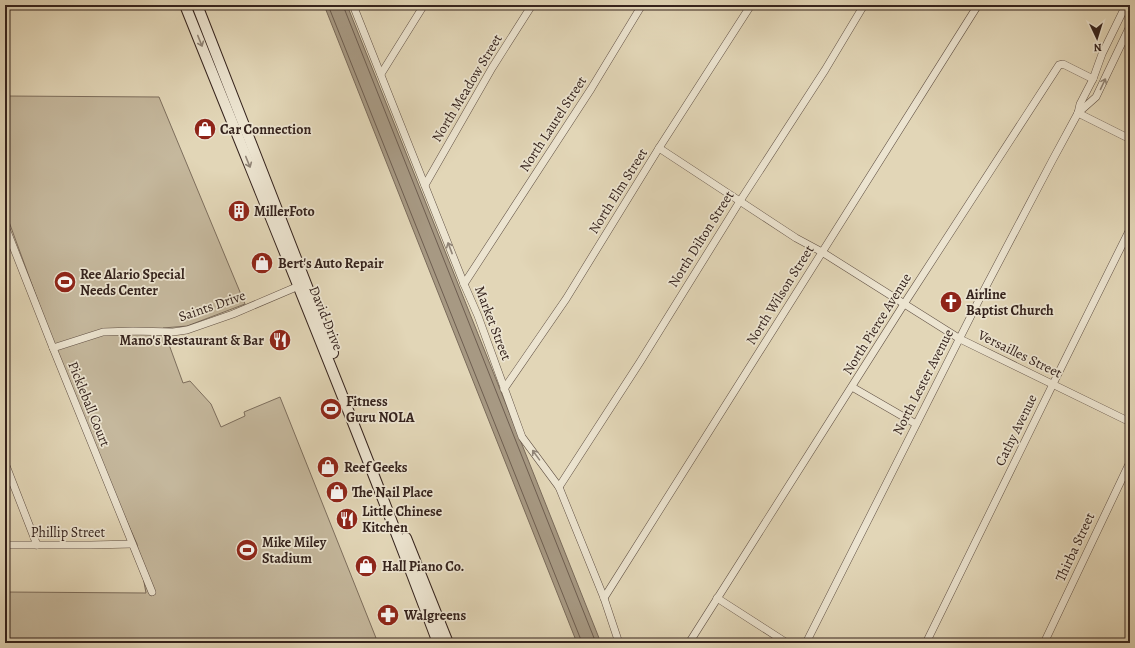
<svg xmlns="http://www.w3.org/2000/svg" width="1135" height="648" font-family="Alegreya,serif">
<rect width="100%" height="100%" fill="#e2d6b7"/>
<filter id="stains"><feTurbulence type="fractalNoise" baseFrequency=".005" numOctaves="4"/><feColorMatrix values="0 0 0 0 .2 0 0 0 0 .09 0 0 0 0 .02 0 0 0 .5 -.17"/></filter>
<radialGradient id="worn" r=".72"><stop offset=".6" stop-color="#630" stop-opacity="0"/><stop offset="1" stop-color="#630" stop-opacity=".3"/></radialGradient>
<polygon fill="#c5b89d" stroke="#7d6e5d" points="5,96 159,97 245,304 187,326 163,328 183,383 190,381 211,404 221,427 245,416 244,412 280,397 378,643 5,643 5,592 146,593 137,544 82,421 5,211"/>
<polygon fill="#a79983" stroke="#796a5a" points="324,5 347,5 601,643 577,643"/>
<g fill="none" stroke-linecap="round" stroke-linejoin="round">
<g stroke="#6e5e50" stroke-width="1">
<polyline points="328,5 581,640 581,643"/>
<polyline points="343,5 344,8 596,643"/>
</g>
<g stroke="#605044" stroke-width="8">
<g id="street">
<polyline points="353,5 464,284 478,316 522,437 559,487 604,598 619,643"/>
<polyline points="381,74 424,5"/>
<polyline points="1078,113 1096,97 1130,26"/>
<polyline points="1078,113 1130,139"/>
<polyline points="659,148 796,238 822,252 960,339 1130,422"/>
<polyline points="425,185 492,68 532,5"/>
<polyline points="5,226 53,348 152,592"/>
<polyline points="464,284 591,89 642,5"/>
<polyline points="53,348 103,332 133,331 173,332 187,330 233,314 301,285"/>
<polyline points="852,387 916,424"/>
<polyline points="504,389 566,299 659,148 751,5"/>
<polyline points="5,463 37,545"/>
<polyline points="559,487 640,362 740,201 825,70 864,5"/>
<polyline points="5,545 91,545 132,544"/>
<polyline points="604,598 978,5"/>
<polyline points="717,598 787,643"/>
<polyline points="689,643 904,304 1059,65 1063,64 1093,79"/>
<polyline points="806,643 982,294 1052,161 1078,113 1080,104 1093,79 1102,54 1126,5"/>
<polyline points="926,643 1053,384 1130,229"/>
<polyline points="1044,643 1130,462"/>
</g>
</g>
<g stroke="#35231d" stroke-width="12">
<g id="secondary">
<path d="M185,5c85,212 173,424 253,638"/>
<polyline points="197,5 333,353"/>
<polyline points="406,538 448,643"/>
</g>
</g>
<use href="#street" stroke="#ece4d0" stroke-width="7"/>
<use href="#secondary" stroke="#ece4d0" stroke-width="10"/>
</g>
<defs><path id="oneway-shaft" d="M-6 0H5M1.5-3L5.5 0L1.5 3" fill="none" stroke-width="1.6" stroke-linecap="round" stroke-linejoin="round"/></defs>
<g stroke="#908476">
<use href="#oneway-shaft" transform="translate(200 41) rotate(68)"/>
<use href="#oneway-shaft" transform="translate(1103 84) rotate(-65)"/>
<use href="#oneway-shaft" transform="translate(248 162) rotate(68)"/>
<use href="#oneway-shaft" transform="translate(450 248) rotate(-111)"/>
<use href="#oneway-shaft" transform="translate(536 455) rotate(-126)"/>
</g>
<defs>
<g id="shop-disc" transform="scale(1.15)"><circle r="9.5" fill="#8f2418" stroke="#ece4d0"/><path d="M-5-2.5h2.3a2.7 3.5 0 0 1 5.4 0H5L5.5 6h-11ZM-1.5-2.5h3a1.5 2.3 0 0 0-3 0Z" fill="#fff"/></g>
<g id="building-disc" transform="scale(1.15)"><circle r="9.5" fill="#8f2418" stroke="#ece4d0"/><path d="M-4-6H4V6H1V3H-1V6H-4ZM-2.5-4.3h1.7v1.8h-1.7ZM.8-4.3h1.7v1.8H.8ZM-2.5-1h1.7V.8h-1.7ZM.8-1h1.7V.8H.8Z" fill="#fff"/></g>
<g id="stadium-disc" transform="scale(1.15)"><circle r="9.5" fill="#8f2418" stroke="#ece4d0"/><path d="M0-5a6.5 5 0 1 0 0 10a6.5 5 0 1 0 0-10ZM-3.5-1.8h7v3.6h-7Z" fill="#fff"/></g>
<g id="church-disc" transform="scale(1.15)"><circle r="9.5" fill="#8f2418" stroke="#ece4d0"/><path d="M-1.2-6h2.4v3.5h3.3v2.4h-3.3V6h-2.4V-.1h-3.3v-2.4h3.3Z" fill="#fff"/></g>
<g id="restaurant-disc" transform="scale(1.15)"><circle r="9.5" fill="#8f2418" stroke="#ece4d0"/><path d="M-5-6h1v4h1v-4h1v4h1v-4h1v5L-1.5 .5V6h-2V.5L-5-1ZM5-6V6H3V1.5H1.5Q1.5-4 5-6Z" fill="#fff"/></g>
<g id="pharmacy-disc" transform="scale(1.15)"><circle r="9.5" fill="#8f2418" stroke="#ece4d0"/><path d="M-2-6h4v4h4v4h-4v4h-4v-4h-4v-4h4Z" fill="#fff"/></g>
</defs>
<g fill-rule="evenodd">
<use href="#shop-disc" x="205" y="129"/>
<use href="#building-disc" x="239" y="211"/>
<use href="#shop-disc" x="262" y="263"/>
<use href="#stadium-disc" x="65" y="282"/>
<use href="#church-disc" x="951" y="302"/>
<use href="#restaurant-disc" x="280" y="340"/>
<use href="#stadium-disc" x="331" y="409"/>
<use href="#shop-disc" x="328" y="467"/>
<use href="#shop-disc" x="337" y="492"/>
<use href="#restaurant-disc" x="347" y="519"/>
<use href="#stadium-disc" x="247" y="550"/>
<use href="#shop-disc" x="366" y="566"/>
<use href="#pharmacy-disc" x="388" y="615"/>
</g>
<g text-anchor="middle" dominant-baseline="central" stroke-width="3.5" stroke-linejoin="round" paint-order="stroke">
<g font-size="14" fill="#35231d" stroke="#ece4d0">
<text transform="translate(467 88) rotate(-59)">North Meadow Street</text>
<text transform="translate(553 124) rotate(-57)">North Laurel Street</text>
<text transform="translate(618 191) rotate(-58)">North Elm Street</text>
<text transform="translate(701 239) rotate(-58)">North Dilton Street</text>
<text transform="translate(780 295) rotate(-58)">North Wilson Street</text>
<text transform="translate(212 306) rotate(-19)">Saints Drive</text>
<text transform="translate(326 318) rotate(68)">David Drive</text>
<text transform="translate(493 323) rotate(69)">Market Street</text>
<text transform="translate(877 324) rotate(-58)">North Pierce Avenue</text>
<text transform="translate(1020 354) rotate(26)">Versailles Street</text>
<text transform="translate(923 382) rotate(-63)">North Lester Avenue</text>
<text transform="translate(89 404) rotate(68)">Pickleball Court</text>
<text transform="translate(1016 430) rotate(-64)">Cathy Avenue</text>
<text x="68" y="532">Phillip Street</text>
<text transform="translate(1075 547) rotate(-65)">Thirba Street</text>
</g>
<g font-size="14" font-weight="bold" fill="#35231d" stroke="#ece4d0" text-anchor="start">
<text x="220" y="129">Car Connection</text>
<text x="254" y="211">MillerFoto</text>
<text x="278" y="263">Bert's Auto Repair</text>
<text x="80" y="274">Ree Alario Special<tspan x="80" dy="16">Needs Center</tspan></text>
<text x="966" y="294">Airline<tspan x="966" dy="16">Baptist Church</tspan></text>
<text x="264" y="340" text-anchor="end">Mano's Restaurant &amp; Bar</text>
<text x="346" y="401">Fitness<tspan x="346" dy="16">Guru NOLA</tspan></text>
<text x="344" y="467">Reef Geeks</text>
<text x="352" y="492">The Nail Place</text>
<text x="362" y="511">Little Chinese<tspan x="362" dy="16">Kitchen</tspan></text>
<text x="262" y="542">Mike Miley<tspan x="262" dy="16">Stadium</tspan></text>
<text x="382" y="566">Hall Piano Co.</text>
<text x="404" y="615">Walgreens</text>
</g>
</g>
<rect width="1135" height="648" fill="none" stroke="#e2d6b7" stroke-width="20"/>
<rect x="6" y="6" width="1123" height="636" fill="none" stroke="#35231d" stroke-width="2"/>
<rect x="10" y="10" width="1115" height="628" fill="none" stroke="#35231d"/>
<g transform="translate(1097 38) rotate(176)" stroke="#ece4d0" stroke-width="3" paint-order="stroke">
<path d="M0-3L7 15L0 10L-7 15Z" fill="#35231d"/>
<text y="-6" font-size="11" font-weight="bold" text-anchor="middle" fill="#35231d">N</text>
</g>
<rect width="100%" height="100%" filter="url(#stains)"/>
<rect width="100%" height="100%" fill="url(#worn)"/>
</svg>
